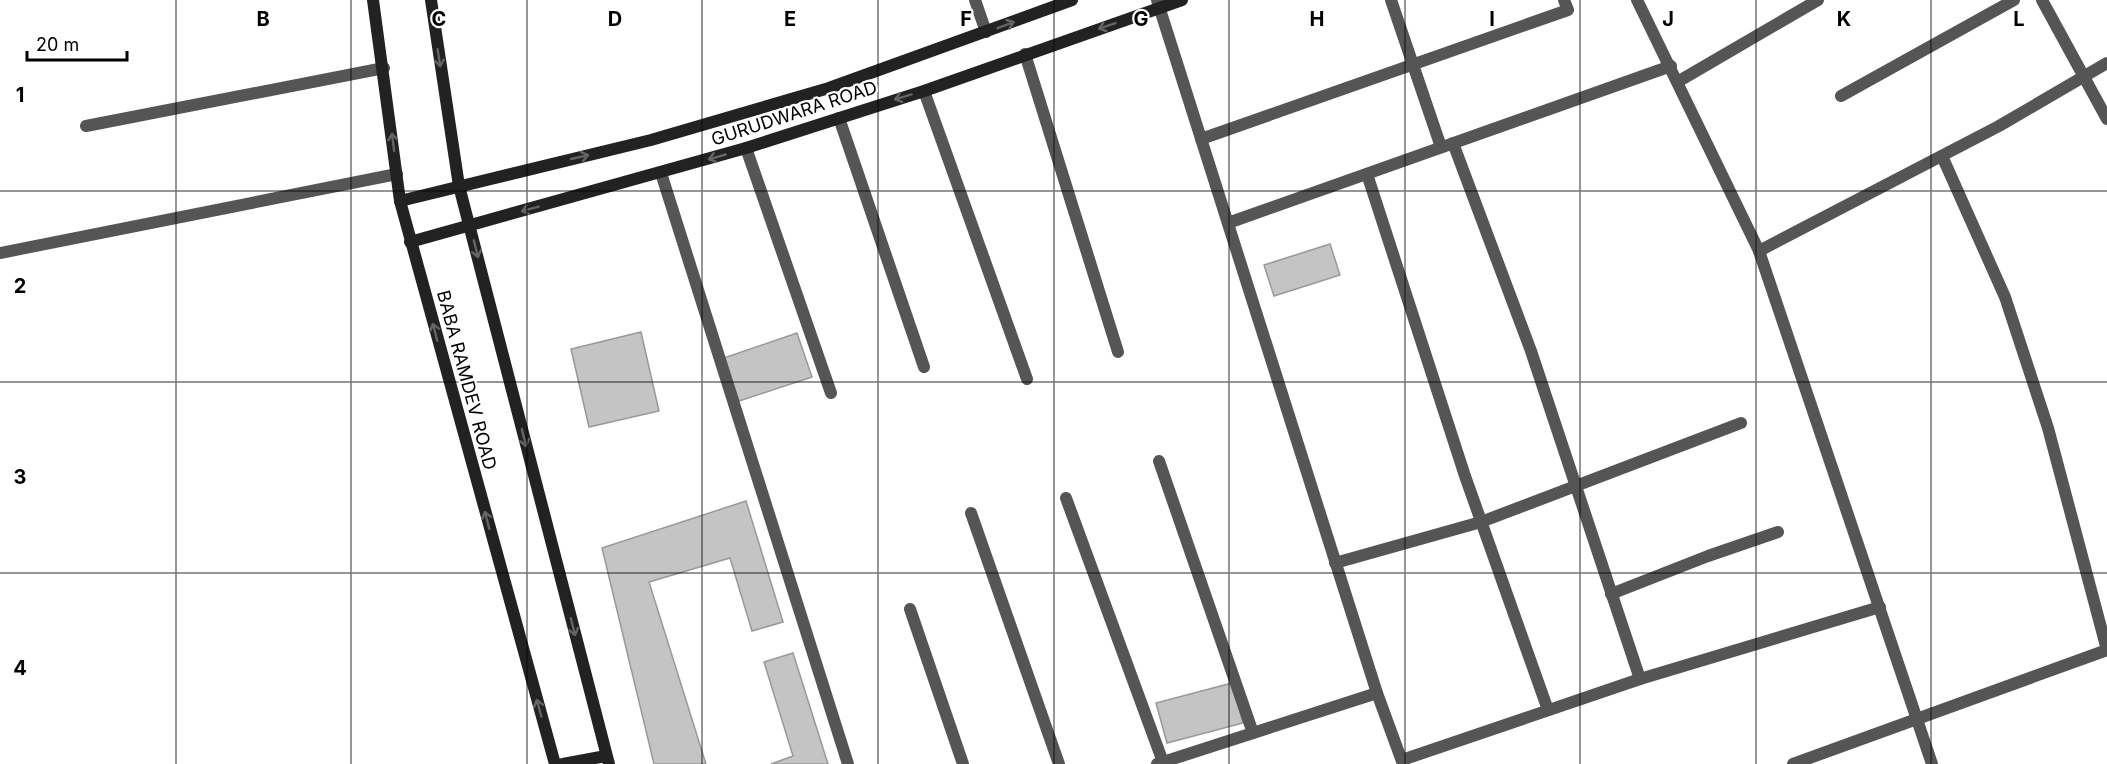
<svg xmlns="http://www.w3.org/2000/svg" width="2107" height="764" font-family="Inter,sans-serif">
<rect width="100%" height="100%" fill="#fff"/>
<g fill="#c4c4c4" stroke="#999" stroke-width="1.5">
<polygon points="1330,244 1340,275 1274,296 1264,265"/>
<polygon points="641,332 659,411 589,427 571,349"/>
<polygon points="797,333 812,377 739,401 724,358"/>
<polygon points="746,501 783,622 752,631 730,558 649,582 706,764 654,764 602,548"/>
<polygon points="793,653 828,764 771,764 793,756 764,662"/>
<polygon points="1232,683 1243,723 1167,743 1156,703"/>
</g>
<g fill="none" stroke-linecap="round" stroke-linejoin="round">
<g stroke="#555" stroke-width="12">
<polyline points="975,0 986,32"/>
<polyline points="1157,0 1377,693 1403,764"/>
<polyline points="1391,0 1441,147"/>
<polyline points="1637,0 1759,251 1932,764"/>
<polyline points="2042,0 2107,119"/>
<polyline points="1025,54 1118,352"/>
<polyline points="1679,81 1818,0"/>
<polyline points="924,91 1027,379"/>
<polyline points="1841,96 2014,0"/>
<polyline points="839,118 924,367"/>
<polyline points="86,126 384,68"/>
<polyline points="1201,139 1568,10 1564,0"/>
<polyline points="1453,143 1531,351 1640,679"/>
<polyline points="746,148 831,393"/>
<polyline points="1942,156 2005,297 2048,428 2107,650"/>
<polyline points="661,173 848,764"/>
<polyline points="1367,174 1465,476 1548,710"/>
<polyline points="1228,223 1671,66"/>
<polyline points="1759,251 1999,126 2107,63"/>
<polyline points="0,253 397,174"/>
<polyline points="1159,461 1253,733"/>
<polyline points="1066,498 1163,762"/>
<polyline points="971,513 1059,764"/>
<polyline points="1335,563 1481,522 1741,423"/>
<polyline points="1611,594 1708,556 1778,532"/>
<polyline points="910,609 963,764"/>
<polyline points="1402,760 1640,679 1880,607"/>
<polyline points="1157,764 1377,693"/>
<polyline points="1793,764 2107,650"/>
</g>
<g stroke="#222" stroke-width="12">
<polyline points="373,0 400,201 555,764"/>
<polyline points="431,0 459,186 609,764"/>
<polyline points="400,201 651,140 829,88 1072,0"/>
<polyline points="410,242 746,148 924,91 1182,0"/>
<polyline points="563,764 606,756"/>
</g>
</g>
<defs><path id="oneway-shaft" d="M-6 0H5M1.5-3L5.5 0L1.5 3" fill="none" stroke-width="1.6" stroke-linecap="round" stroke-linejoin="round" transform="scale(1.5)"/></defs>
<g stroke="#646464">
<use href="#oneway-shaft" transform="translate(1006 25) rotate(-20)"/>
<use href="#oneway-shaft" transform="translate(1107 26) rotate(161)"/>
<use href="#oneway-shaft" transform="translate(439 58) rotate(81)"/>
<use href="#oneway-shaft" transform="translate(903 97) rotate(163)"/>
<use href="#oneway-shaft" transform="translate(393 142) rotate(-97)"/>
<use href="#oneway-shaft" transform="translate(580 157) rotate(-13)"/>
<use href="#oneway-shaft" transform="translate(717 157) rotate(164)"/>
<use href="#oneway-shaft" transform="translate(530 209) rotate(165)"/>
<use href="#oneway-shaft" transform="translate(476 249) rotate(76)"/>
<use href="#oneway-shaft" transform="translate(435 332) rotate(-105)"/>
<use href="#oneway-shaft" transform="translate(524 438) rotate(76)"/>
<use href="#oneway-shaft" transform="translate(487 520) rotate(-105)"/>
<use href="#oneway-shaft" transform="translate(573 627) rotate(76)"/>
<use href="#oneway-shaft" transform="translate(539 708) rotate(-105)"/>
</g>
<path fill="none" stroke="#000" stroke-width="1.5" stroke-opacity="0.55" d="M176,0v764M351,0v764M527,0v764M702,0v764M878,0v764M1054,0v764M1229,0v764M1405,0v764M1580,0v764M1756,0v764M1931,0v764M0,191h2107M0,382h2107M0,573h2107"/>
<g text-anchor="middle" dominant-baseline="central" stroke-width="4.5" stroke-linejoin="round" paint-order="stroke">
<g font-size="18" fill="#000" stroke="#fff">
<text transform="translate(794 113) rotate(-18)">GURUDWARA ROAD</text>
<text transform="translate(467 380) rotate(75)">BABA RAMDEV ROAD</text>
</g>
</g>
<g font-size="20" text-anchor="middle" font-weight="bold" fill="#000" stroke="#fff" stroke-width="4.5" stroke-linejoin="round" paint-order="stroke">
<text x="263" y="26">B</text>
<text x="439" y="26">C</text>
<text x="615" y="26">D</text>
<text x="790" y="26">E</text>
<text x="966" y="26">F</text>
<text x="1141" y="26">G</text>
<text x="1317" y="26">H</text>
<text x="1492" y="26">I</text>
<text x="1668" y="26">J</text>
<text x="1844" y="26">K</text>
<text x="2019" y="26">L</text>
<text x="20" y="102">1</text>
<text x="20" y="293">2</text>
<text x="20" y="484">3</text>
<text x="20" y="675">4</text>
</g>
<path d="M27 51v9h100v-9" fill="none" stroke="#000000" stroke-width="3"/>
<text x="36" y="51" font-size="18" fill="#000000" stroke="#ffffff" stroke-width="4.5" paint-order="stroke">20 m</text>
</svg>
